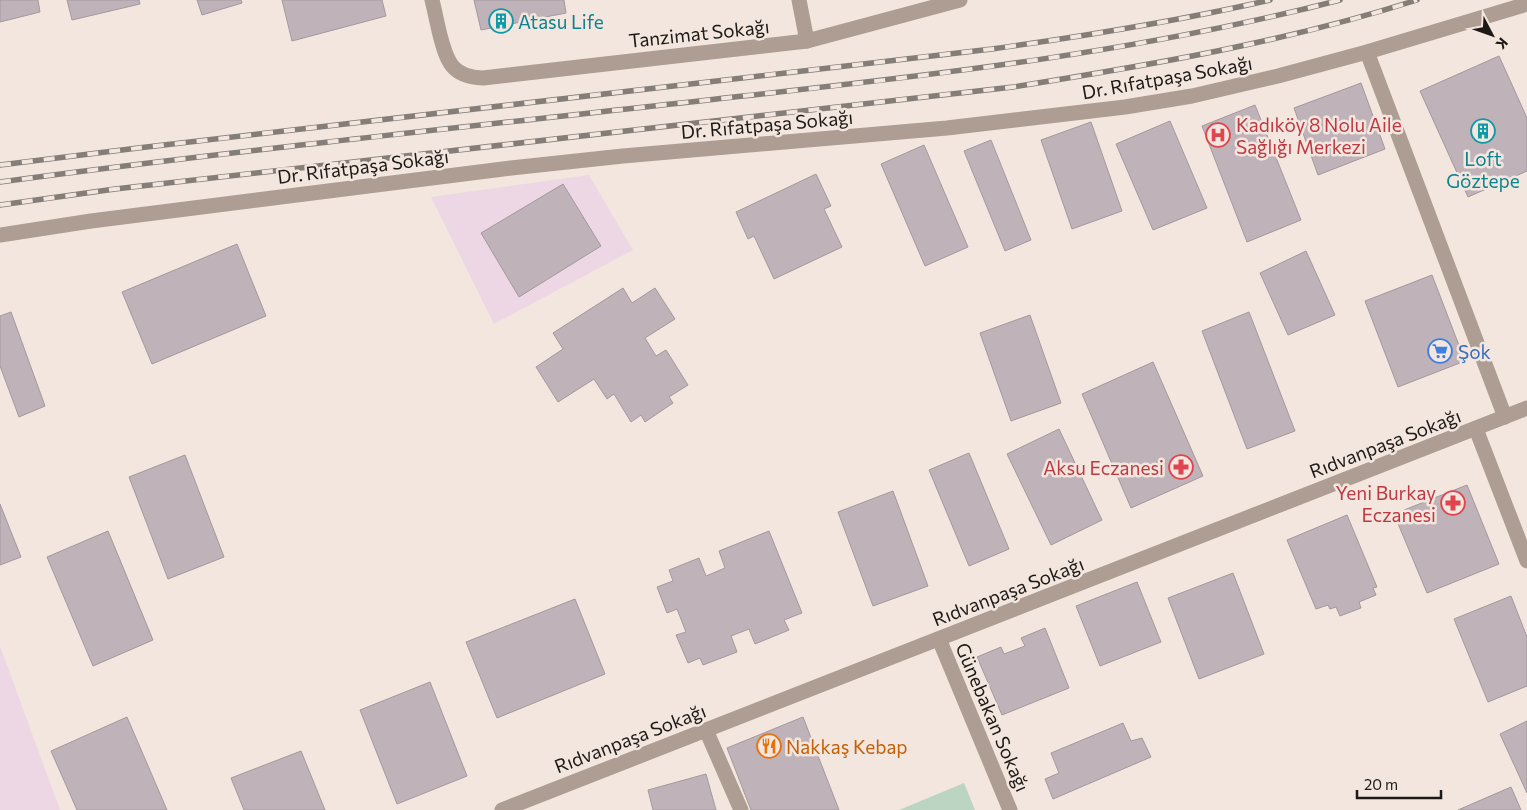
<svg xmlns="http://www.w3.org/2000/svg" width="1527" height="810" font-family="Commissioner,sans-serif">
<rect width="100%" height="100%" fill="#f2e6de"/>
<g fill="#edd7e5">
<polygon points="589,175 633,250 494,324 431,197"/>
<polygon points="0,646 60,810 0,810"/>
</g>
<polygon fill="#bbd5c2" points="964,783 975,810 899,810"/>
<g fill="#bfb2b8" stroke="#a5989e">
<polygon points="0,0 38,0 40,12 0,22"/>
<polygon points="67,0 139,0 140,4 72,20"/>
<polygon points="197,0 241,0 242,3 202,15"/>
<polygon points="282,0 382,0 386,16 292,41"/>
<polygon points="474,0 564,0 566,13 481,30"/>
<polygon points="1499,56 1527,118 1527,171 1468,197 1420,91"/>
<polygon points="1361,83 1385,149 1318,175 1294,108"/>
<polygon points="1255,105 1301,220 1247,242 1202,126"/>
<polygon points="1170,121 1207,208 1153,230 1116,144"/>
<polygon points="1091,122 1122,211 1072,229 1041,140"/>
<polygon points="991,140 1031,240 1005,251 964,151"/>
<polygon points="924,145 968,247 925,266 881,164"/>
<polygon points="816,174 831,206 824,209 842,247 774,279 754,236 748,239 736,212"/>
<polygon points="563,184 601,246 519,297 481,233"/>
<polygon points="237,244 266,316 152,364 122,292"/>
<polygon points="1306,251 1335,315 1288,335 1260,273"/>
<polygon points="1432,275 1465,361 1398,387 1365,301"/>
<polygon points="623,288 632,303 655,288 675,319 645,338 656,356 666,350 688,385 669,397 673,403 645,422 641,415 631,422 614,394 607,399 594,379 558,402 536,367 563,349 553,333"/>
<polygon points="11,312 45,406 19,417 0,366 0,316"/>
<polygon points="1249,312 1295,431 1247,449 1202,331"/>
<polygon points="1030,315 1061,403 1011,421 980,333"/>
<polygon points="1153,362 1203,476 1131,508 1082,394"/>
<polygon points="1059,429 1102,520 1051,545 1007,454"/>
<polygon points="969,453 1009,549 969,566 929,470"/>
<polygon points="185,455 224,557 168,579 129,477"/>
<polygon points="1467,485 1499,564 1427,593 1394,514"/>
<polygon points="893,491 928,586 873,606 838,512"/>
<polygon points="0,504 21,557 0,565"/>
<polygon points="1347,515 1377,587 1373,588 1376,595 1359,602 1361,608 1340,616 1336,607 1330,609 1328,605 1316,609 1287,540"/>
<polygon points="108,531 153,640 93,666 47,557"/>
<polygon points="769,531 802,613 784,620 789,630 755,644 749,629 731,636 737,652 703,665 700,658 688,663 676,635 686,632 677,609 667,613 657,587 673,581 669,570 699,558 706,576 725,568 719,551"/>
<polygon points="1233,573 1264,654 1199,679 1168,598"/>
<polygon points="1137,582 1161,642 1100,666 1076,606"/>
<polygon points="1511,596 1527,637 1527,686 1488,702 1454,619"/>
<polygon points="575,599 605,674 497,718 466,642"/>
<polygon points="1045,628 1069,688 1002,715 977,657 1001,647 1004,654 1025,646 1021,638"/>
<polygon points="430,682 467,776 397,804 360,710"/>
<polygon points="127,717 167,810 77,810 51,751"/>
<polygon points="803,717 839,810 751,810 727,748"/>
<polygon points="1527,721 1527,793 1500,734"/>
<polygon points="1123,723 1131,741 1142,738 1151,757 1053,799 1045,779 1059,773 1051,753"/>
<polygon points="301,751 325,810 244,810 231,778"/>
<polygon points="706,774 716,810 653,810 648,790"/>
<polygon points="1511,787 1521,810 1458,810"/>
</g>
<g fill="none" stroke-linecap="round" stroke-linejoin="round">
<g stroke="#ad9d93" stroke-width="15">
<path d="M432,0c3,12 5,23 8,35 7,27 12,42 43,43l324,-37 153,-41"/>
<polyline points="799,0 807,41"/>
<polyline points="1367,52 1505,417"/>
<polyline points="0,235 91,221 511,168 623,156 947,128 1125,107 1192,96 1278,76 1367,52 1527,4"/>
<polyline points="1476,429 1527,561"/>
<polyline points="939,639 1010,810"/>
<polyline points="706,730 741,810"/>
<polyline points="502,810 1527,408"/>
</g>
<g stroke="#857d78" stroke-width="5.5">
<g id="rail">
<path d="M0,165l138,-17 854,-99c93,-13 186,-28 278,-49"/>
<path d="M0,182c247,-33 496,-58 743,-86 201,-22 401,-45 597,-96"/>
<path d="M0,205l115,-16 898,-102c137,-22 273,-45 404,-87"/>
</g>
</g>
<use href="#rail" stroke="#f2e6de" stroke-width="4" stroke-dasharray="11" stroke-linecap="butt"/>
</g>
<defs>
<g id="building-ring" transform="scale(1.25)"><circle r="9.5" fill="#f2e6de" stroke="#0f9aa8" stroke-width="1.5"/><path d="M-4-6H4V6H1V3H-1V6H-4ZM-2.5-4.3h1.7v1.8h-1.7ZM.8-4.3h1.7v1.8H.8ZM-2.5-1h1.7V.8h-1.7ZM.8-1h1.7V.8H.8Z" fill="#0f9aa8"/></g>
<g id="hospital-ring" transform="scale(1.25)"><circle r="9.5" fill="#f2e6de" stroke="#e0444e" stroke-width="1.5"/><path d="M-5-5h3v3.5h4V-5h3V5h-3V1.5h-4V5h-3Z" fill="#e0444e"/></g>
<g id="supermarket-ring" transform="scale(1.25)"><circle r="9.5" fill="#f2e6de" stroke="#3f7fe0" stroke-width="1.5"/><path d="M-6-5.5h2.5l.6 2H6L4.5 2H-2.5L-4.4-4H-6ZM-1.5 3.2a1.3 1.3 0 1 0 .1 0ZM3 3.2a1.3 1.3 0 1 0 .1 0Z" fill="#3f7fe0"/></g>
<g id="pharmacy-ring" transform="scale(1.25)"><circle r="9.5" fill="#f2e6de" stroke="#e0444e" stroke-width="1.5"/><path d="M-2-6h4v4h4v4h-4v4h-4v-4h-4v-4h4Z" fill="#e0444e"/></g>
<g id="restaurant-ring" transform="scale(1.25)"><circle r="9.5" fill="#f2e6de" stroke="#e8710a" stroke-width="1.5"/><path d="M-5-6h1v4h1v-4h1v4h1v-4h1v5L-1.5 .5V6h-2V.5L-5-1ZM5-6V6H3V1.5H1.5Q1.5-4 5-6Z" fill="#e8710a"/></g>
</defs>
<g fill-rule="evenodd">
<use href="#building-ring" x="501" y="21"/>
<use href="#building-ring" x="1483" y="131"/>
<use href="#hospital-ring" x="1218" y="135"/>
<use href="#supermarket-ring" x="1440" y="351"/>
<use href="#pharmacy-ring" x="1181" y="467"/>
<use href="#pharmacy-ring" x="1453" y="503"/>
<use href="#restaurant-ring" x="769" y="746"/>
</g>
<g text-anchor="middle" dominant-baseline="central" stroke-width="5" stroke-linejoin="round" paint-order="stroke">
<g font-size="19" fill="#0d838f" stroke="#f2e6de" text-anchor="start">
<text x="518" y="21">Atasu Life</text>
<text x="1483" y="158" text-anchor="middle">Loft<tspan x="1483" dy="22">Göztepe</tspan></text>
</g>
<g font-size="19" fill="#1d1916" stroke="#f2e6de">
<text transform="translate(699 33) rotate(-6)">Tanzimat Sokağı</text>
<text transform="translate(1167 77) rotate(-10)">Dr. Rıfatpaşa Sokağı</text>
<text transform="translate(767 124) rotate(-5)">Dr. Rıfatpaşa Sokağı</text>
<text transform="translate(363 166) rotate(-7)">Dr. Rıfatpaşa Sokağı</text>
<text transform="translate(1385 443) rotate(-21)">Rıdvanpaşa Sokağı</text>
<text transform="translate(1008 591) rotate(-21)">Rıdvanpaşa Sokağı</text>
<text transform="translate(993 717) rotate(67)">Günebakan Sokağı</text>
<text transform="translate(630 738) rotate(-21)">Rıdvanpaşa Sokağı</text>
</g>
<g font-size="19" fill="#be3a42" stroke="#f2e6de" text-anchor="end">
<text x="1236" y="124" text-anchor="start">Kadıköy 8 Nolu Aile<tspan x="1236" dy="22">Sağlığı Merkezi</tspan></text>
<text x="1164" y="467">Aksu Eczanesi</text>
<text x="1436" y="492">Yeni Burkay<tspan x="1436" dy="22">Eczanesi</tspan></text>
</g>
<g font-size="19" fill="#366cbe" stroke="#f2e6de" text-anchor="start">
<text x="1458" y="351">Şok</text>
</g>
<g font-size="19" fill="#c56008" stroke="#f2e6de" text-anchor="start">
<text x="786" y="746">Nakkaş Kebap</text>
</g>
</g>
<g transform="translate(1492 35) rotate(131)" stroke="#f2e6de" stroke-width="4" paint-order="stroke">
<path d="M0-4L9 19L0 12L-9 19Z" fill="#1d1916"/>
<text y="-8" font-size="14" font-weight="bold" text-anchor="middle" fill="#1d1916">K</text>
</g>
<path d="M1357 790v8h84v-8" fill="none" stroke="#1d1916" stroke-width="2.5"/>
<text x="1364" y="790" font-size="15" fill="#1d1916" stroke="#f2e6de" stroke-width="4" paint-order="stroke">20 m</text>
</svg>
